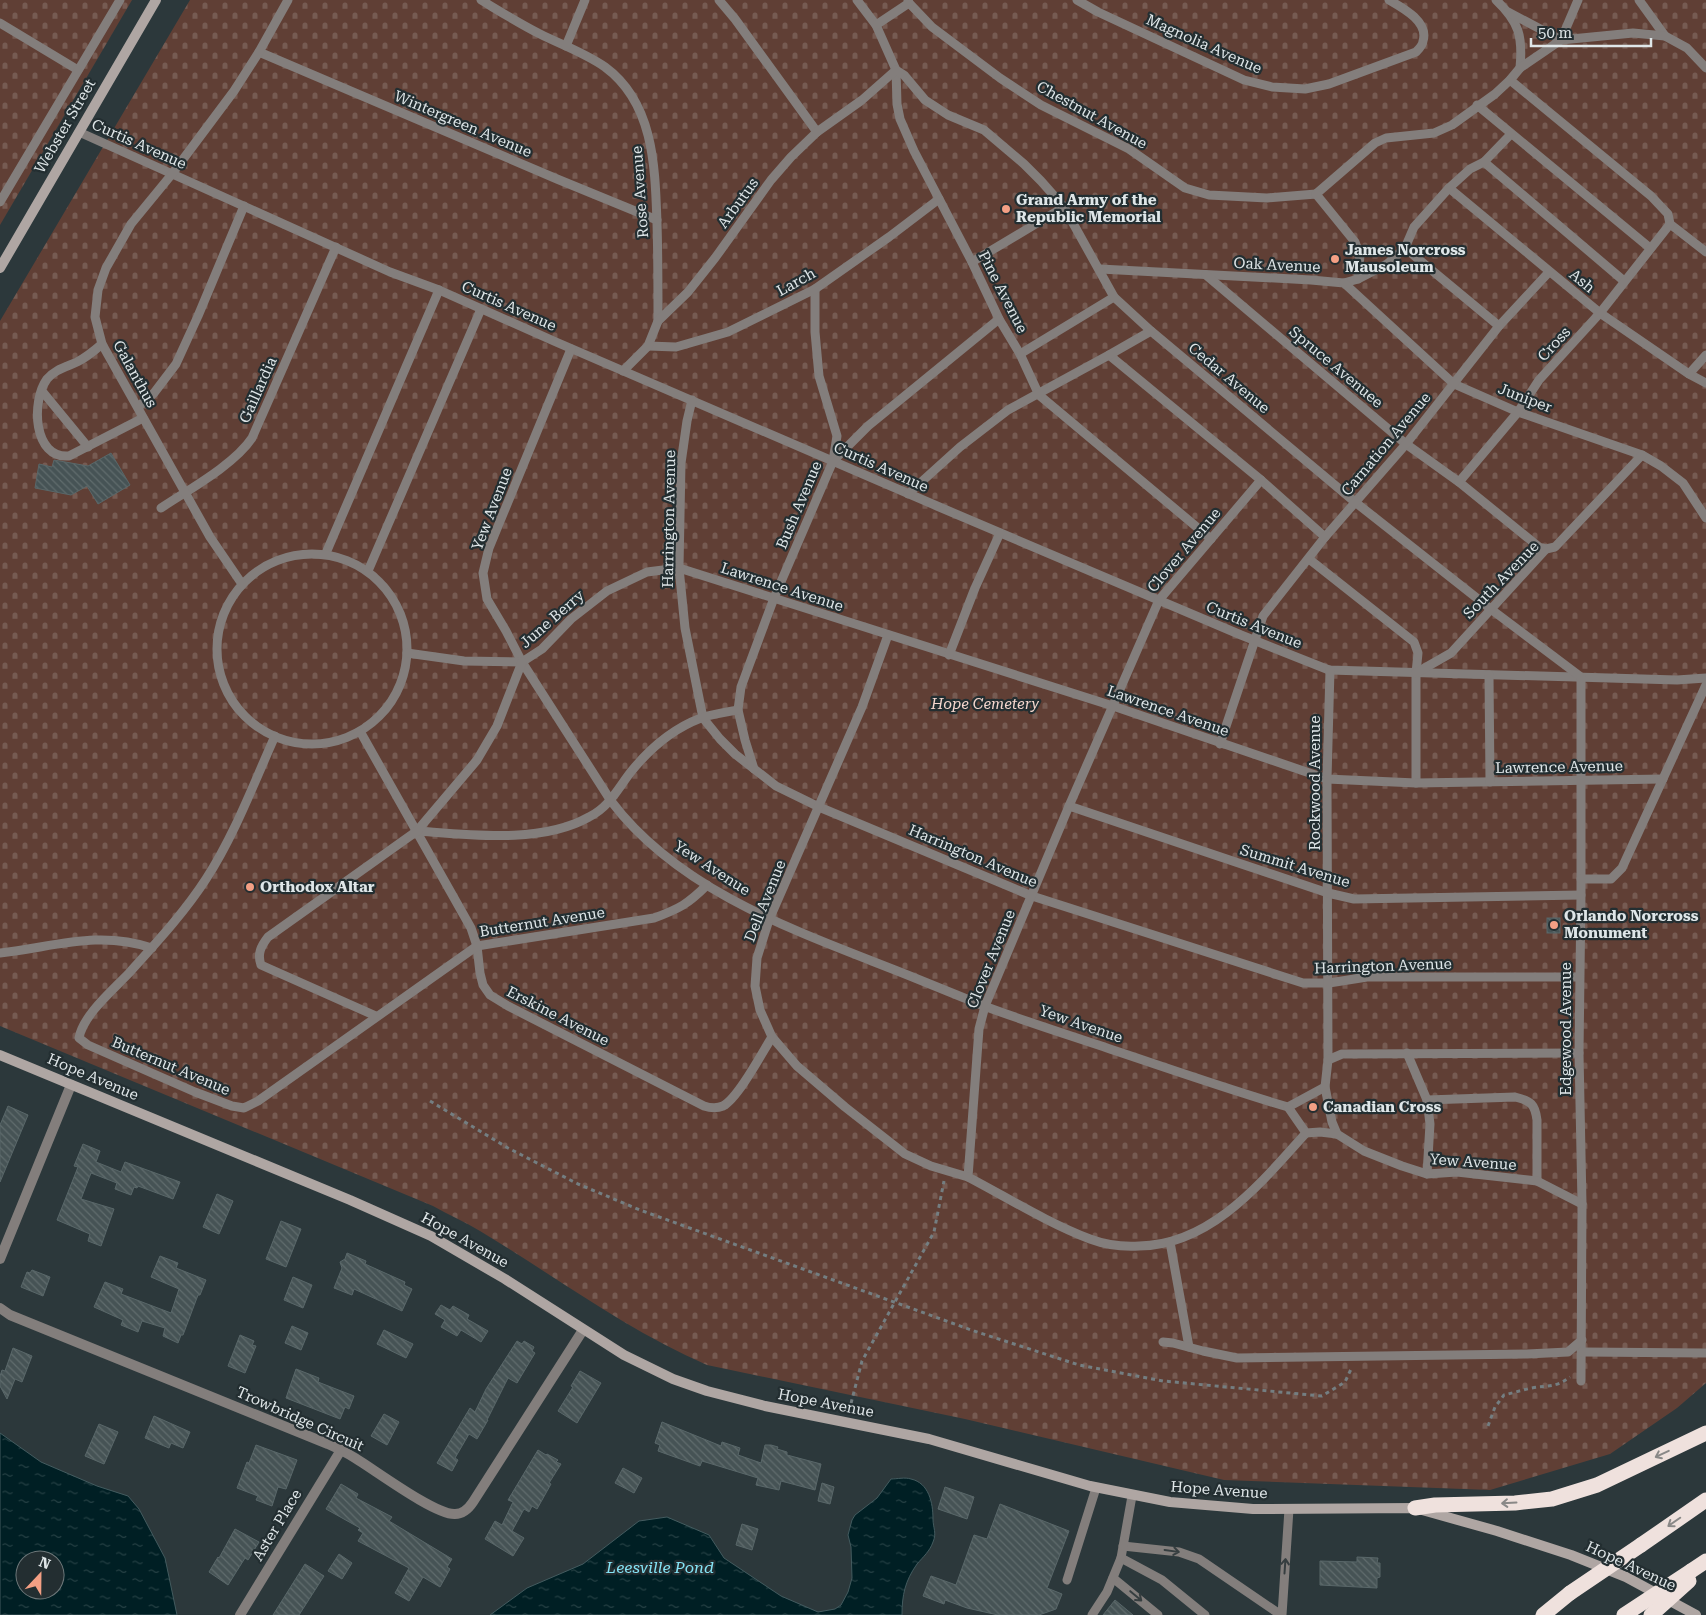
<svg xmlns="http://www.w3.org/2000/svg" width="1706" height="1615" font-family="'Roboto Serif',serif">
<defs>
<pattern id="cemetery-stones" width="16" height="16" patternUnits="userSpaceOnUse" patternTransform="scale(1.25)"><rect width="16" height="16" fill="#603f35"/><path d="M2 7V4a2 2 0 0 1 4 0v3zM10 15v-3a2 2 0 0 1 4 0v3z" fill="#765b52"/></pattern>
<pattern id="water-ripples" width="26" height="14" patternUnits="userSpaceOnUse" patternTransform="scale(1.25)"><rect width="26" height="14" fill="#001f24"/><path d="M2 4q2-2 4 0t4 0M15 11q2-2 4 0t4 0" fill="none" stroke="#254044"/></pattern>
<pattern id="building-back-hatch" width="6" height="6" patternUnits="userSpaceOnUse" patternTransform="scale(1.25)"><rect width="6" height="6" fill="#465355"/><path d="M-1 5l2 2M0 0l6 6M5-1l2 2" fill="none" stroke="#606c6d"/></pattern>
</defs>
<rect width="100%" height="100%" fill="#2c383b"/>
<g fill="url(#cemetery-stones)">
<polygon points="0,0 132,0 0,225"/>
<path d="M190,0h1516v1383l-29,25 -67,46 -120,36 -266,-10 -259,-61 -258,-54c-81,-35 -152,-89 -227,-134 -15,-9 -31,-16 -47,-25l-433,-180v-705z"/>
</g>
<g fill="url(#water-ripples)" stroke="#435b5f" fill-rule="evenodd">
<path d="M0,1433l41,29 56,24 31,10 11,13 26,49 12,57h-177zM25,1560h30v30h-30z"/>
<path d="M891,1479c6,0 14,-2 20,0 18,4 22,24 22,40 0,9 4,14 0,23 -3,9 -10,15 -16,22 -12,17 -15,31 -15,51h-412l37,-27 56,-24 56,-43 28,-4 42,18 15,23 57,38 37,16 17,-3 6,-4 7,-13 4,-14 -1,-31 -3,-12 4,-15 3,-5 22,-17z"/>
</g>
<g fill="url(#building-back-hatch)" stroke="#596769">
<polygon points="111,453 130,485 98,504 87,486 71,495 35,488 39,464 52,467 54,460 88,466"/>
<rect x="1547" y="918" width="13" height="15"/>
<polygon points="8,1106 28,1115 0,1182 0,1125"/>
<polygon points="83,1144 100,1151 96,1162 121,1172 125,1162 180,1182 173,1199 138,1186 137,1188 134,1187 131,1195 115,1189 117,1183 91,1173 81,1199 114,1209 101,1246 88,1241 90,1234 57,1220 78,1167 74,1166"/>
<polygon points="217,1194 233,1201 219,1234 203,1227"/>
<polygon points="281,1221 301,1229 286,1267 266,1259"/>
<polygon points="347,1253 366,1261 365,1264 405,1282 404,1285 412,1289 402,1311 354,1289 352,1295 334,1288 342,1268 340,1262 345,1259"/>
<polygon points="160,1256 178,1263 176,1268 206,1280 200,1295 198,1295 183,1335 181,1335 178,1343 163,1336 165,1328 142,1321 138,1332 121,1325 123,1320 94,1307 105,1282 123,1289 121,1294 171,1313 179,1289 151,1277"/>
<polygon points="32,1270 50,1277 43,1296 21,1287 27,1272 30,1273"/>
<polygon points="293,1277 312,1285 303,1308 284,1300"/>
<polygon points="441,1305 450,1310 453,1306 469,1315 467,1319 488,1331 481,1342 461,1330 457,1336 441,1327 445,1320 435,1314"/>
<polygon points="292,1326 308,1333 301,1350 285,1343"/>
<polygon points="384,1330 413,1344 406,1358 377,1344"/>
<polygon points="240,1335 254,1341 252,1345 256,1346 245,1373 228,1366"/>
<polygon points="517,1341 522,1344 524,1341 534,1347 532,1351 535,1353 517,1383 508,1378 487,1420 488,1420 477,1439 469,1434 455,1458 458,1460 452,1471 437,1463 470,1408 475,1412 486,1389"/>
<polygon points="13,1348 32,1356 22,1382 15,1379 7,1399 0,1386 0,1376 2,1370 5,1371"/>
<polygon points="296,1369 319,1378 318,1382 354,1396 349,1409 345,1407 340,1419 286,1398"/>
<polygon points="580,1371 601,1383 577,1423 558,1411 573,1387 571,1386"/>
<polygon points="384,1414 399,1422 387,1445 371,1436"/>
<polygon points="154,1416 190,1432 183,1448 171,1443 169,1448 145,1438"/>
<polygon points="662,1422 721,1446 722,1442 740,1448 738,1455 761,1463 765,1445 771,1445 778,1447 777,1449 787,1452 787,1455 821,1464 815,1490 781,1481 779,1490 756,1485 758,1478 702,1461 700,1466 658,1451 660,1445 655,1443"/>
<polygon points="99,1424 118,1432 104,1464 85,1456"/>
<polygon points="256,1445 297,1460 286,1489 278,1487 272,1506 256,1500 258,1496 237,1488 247,1462 249,1463"/>
<polygon points="538,1450 546,1455 547,1454 558,1460 556,1462 561,1464 549,1483 551,1484 537,1509 532,1506 529,1512 524,1509 512,1531 524,1538 513,1556 485,1539 495,1521 502,1525 513,1502 508,1500"/>
<polygon points="623,1468 642,1478 634,1493 615,1483"/>
<polygon points="822,1483 834,1487 830,1504 818,1501"/>
<polygon points="341,1484 358,1494 356,1498 392,1517 389,1521 452,1559 447,1567 450,1569 440,1587 423,1577 409,1601 395,1593 409,1568 358,1541 363,1533 358,1530 360,1528 326,1509"/>
<polygon points="945,1487 974,1497 967,1519 938,1509"/>
<polygon points="1000,1504 1069,1531 1047,1588 1062,1594 1056,1609 1039,1615 998,1615 967,1608 945,1600 944,1604 923,1596 931,1576 956,1585 974,1535 987,1539"/>
<polygon points="742,1524 758,1529 752,1550 736,1545"/>
<polygon points="235,1529 259,1542 248,1560 245,1558 228,1585 209,1572 218,1557 219,1558"/>
<polygon points="339,1554 352,1563 342,1579 328,1571"/>
<polygon points="1357,1557 1378,1558 1377,1563 1380,1563 1380,1577 1377,1578 1377,1588 1320,1585 1320,1561 1357,1562"/>
<polygon points="305,1564 324,1576 299,1615 273,1615"/>
<polygon points="1115,1600 1133,1615 1103,1615"/>
</g>
<g fill="none" stroke-linecap="round" stroke-linejoin="round">
<g stroke="#747e81" stroke-width="3" stroke-dasharray="4 4" stroke-linecap="butt">
<polyline points="430,1101 508,1148 578,1184 640,1210 974,1331 1079,1365 1163,1381 1322,1396 1345,1382 1352,1367"/>
<polyline points="849,1411 862,1361 934,1232 944,1181"/>
<path d="M1488,1426l7,-19 9,-12c9,-2 18,-5 28,-7 15,-3 24,0 38,-11"/>
</g>
<g stroke="#837e7c" stroke-width="9">
<path d="M481,0c20,12 39,24 59,34 22,11 45,19 65,33 49,36 50,100 52,156 1,32 1,65 1,98"/>
<polyline points="719,0 735,19 817,132"/>
<polyline points="857,0 876,25 896,70 897,104 900,119 914,151 972,262 999,319 1020,354 1039,395 1211,539"/>
<polyline points="908,0 909,3 932,27 1000,78 1041,105 1129,149 1185,188 1209,195 1267,198 1316,194"/>
<path d="M1077,0l21,12 146,68 28,7 33,2 24,-5 87,-32c3,-3 7,-7 7,-11 6,-19 -20,-33 -34,-41"/>
<path d="M1496,0c23,22 27,36 24,68"/>
<polyline points="1639,0 1665,36"/>
<polyline points="1508,12 1561,40 1633,33 1665,36 1687,48 1706,68"/>
<polyline points="0,23 78,70"/>
<polyline points="876,25 909,3"/>
<polyline points="566,46 585,0"/>
<polyline points="259,52 557,179 657,220"/>
<polyline points="1510,80 1651,196 1668,214 1670,224 1706,252"/>
<polyline points="1477,105 1650,248"/>
<polyline points="79,132 390,272 439,290 556,342 937,506 1241,635 1329,670 1677,680 1706,678"/>
<polyline points="1484,162 1624,281"/>
<polyline points="1449,188 1600,313 1689,374 1706,383"/>
<polyline points="1316,194 1375,143 1386,138 1434,133 1452,125 1495,94 1510,80 1520,68 1561,40 1578,0"/>
<polyline points="1316,194 1355,242 1360,255 1358,279"/>
<polyline points="0,202 120,0"/>
<polyline points="1405,248 1499,326"/>
<polyline points="972,262 1064,207"/>
<polyline points="1100,269 1311,280 1344,283 1358,279 1387,264 1405,248 1414,227 1449,188 1470,169 1484,162 1511,134"/>
<polyline points="1206,275 1406,444 1459,482 1539,547 1546,549"/>
<polyline points="1344,283 1454,384 1518,412 1642,455 1661,466 1683,483 1706,518"/>
<polyline points="815,289 815,332 819,376 837,436 833,461"/>
<path d="M102,344c-8,7 -15,13 -25,18 -11,5 -23,8 -30,17 -16,22 -14,80 22,77l74,-38"/>
<polyline points="648,346 676,347 728,332 815,289 889,237 939,199"/>
<path d="M571,349l-82,199 -6,25 4,26 19,32 16,31 89,139c71,94 194,133 299,175 25,10 49,20 74,30 43,16 88,30 132,45 57,19 114,39 172,56l37,-20"/>
<polyline points="1020,354 1114,297"/>
<polyline points="1109,355 1261,480 1325,537"/>
<polyline points="623,371 648,346 658,321 688,292 715,258 771,180 791,157 817,132 862,100 896,70 904,75 925,100 948,115 984,130 1024,164 1041,181 1064,207 1114,297 1151,331 1355,502 1492,610 1581,677 1581,895 1579,1053 1582,1204 1581,1381"/>
<polyline points="1689,374 1706,355"/>
<polyline points="42,391 88,447"/>
<polyline points="692,400 687,421 681,463 679,568 685,628 703,718 720,739 735,754 776,786 819,807 1032,896 1303,983 1329,983 1367,977 1579,977"/>
<polyline points="138,407 154,393 176,364 198,316 244,206"/>
<path d="M1261,480l-102,120 -90,206 -84,200 -6,23 -11,148c40,21 80,46 122,62 16,6 32,8 49,7 72,-1 122,-63 167,-113"/>
<polyline points="1459,482 1518,412 1539,380 1600,313 1670,224"/>
<polyline points="908,494 960,447 1008,410 1109,355 1151,331"/>
<path d="M161,508c27,-18 73,-43 91,-70l84,-191"/>
<polyline points="326,553 439,290"/>
<circle cx="312" cy="649" r="95"/>
<polyline points="1309,559 1414,642 1418,653 1416,673 1416,783"/>
<polyline points="368,571 481,309"/>
<polyline points="242,584 210,537 102,344 95,317 98,290 106,268 131,224 172,174 234,91 259,52 288,0"/>
<polyline points="888,635 862,707 769,920 757,958 755,986 760,1010 772,1037 797,1066 845,1107 905,1154 931,1166 968,1177"/>
<polyline points="407,653 464,661 522,662 542,649 571,619 607,591 647,572 679,568 1113,706 1327,779 1416,783 1663,779"/>
<polyline points="949,655 975,588 1000,533"/>
<polyline points="1330,670 1327,779 1328,1060 1325,1087 1332,1122 1337,1134"/>
<polyline points="1416,673 1451,653 1546,549 1555,547 1642,455"/>
<polyline points="1489,675 1490,782"/>
<path d="M361,733l110,195 6,18 3,27 3,12 7,10 18,11 196,100c6,2 12,3 19,0 15,-8 39,-53 49,-69"/>
<path d="M275,736c-21,47 -41,100 -69,143 -22,34 -50,64 -77,94 -16,17 -46,42 -50,65l9,7 107,47 37,14 12,2 14,-7 219,-155 177,-28c25,-9 34,-14 53,-33"/>
<polyline points="1220,744 1263,616 1325,537 1406,444 1499,326 1549,272"/>
<polyline points="754,769 745,740 738,710 741,687 774,598 833,461 868,426 999,319"/>
<polyline points="1069,806 1328,893 1354,899 1581,895"/>
<path d="M417,831c54,4 124,13 172,-14 20,-10 28,-27 41,-44 19,-24 42,-44 71,-55 12,-4 25,-6 37,-8"/>
<polyline points="1581,879 1611,879 1622,868 1706,685"/>
<path d="M0,953c54,-6 98,-23 152,-5"/>
<path d="M376,1016l-115,-51c-4,-11 0,-19 7,-28l149,-106 60,-71 20,-34 25,-64"/>
<polyline points="1407,1053 1427,1100 1430,1124 1427,1174"/>
<polyline points="1328,1060 1342,1054 1579,1053"/>
<path d="M1427,1100l88,-3c16,4 20,7 22,23v61"/>
<polyline points="1288,1107 1306,1133 1320,1132 1337,1134 1364,1151 1402,1166 1427,1174 1457,1172 1537,1181 1582,1204"/>
<polyline points="1170,1242 1189,1347"/>
<polyline points="1163,1342 1173,1343 1203,1351 1237,1358 1527,1354 1568,1352 1582,1340"/>
<polyline points="1582,1352 1706,1353"/>
<polyline points="1123,1546 1179,1552 1199,1559 1281,1615"/>
<polyline points="1121,1558 1162,1580 1205,1615"/>
<polyline points="1113,1578 1158,1615"/>
<polyline points="1067,1580 1096,1488"/>
<polyline points="1092,1615 1107,1592 1121,1558 1132,1496"/>
<polyline points="1282,1615 1289,1509"/>
</g>
<g stroke="#837e7c" stroke-width="10">
<polyline points="0,1259 71,1085"/>
<path d="M0,1308l10,7 318,129c9,4 19,9 27,14 20,12 80,57 100,56 8,0 14,-6 18,-12l110,-172"/>
<polyline points="240,1615 341,1450"/>
</g>
<g stroke="#afa6a3" stroke-width="10">
<polyline points="0,268 156,0"/>
<polyline points="0,1055 350,1200 431,1236 505,1279 624,1355 673,1379 707,1391 765,1406 929,1439 1090,1486 1170,1502 1253,1509 1415,1508 1497,1531 1571,1555 1626,1577 1696,1615"/>
</g>
<g stroke="#efe1dd" stroke-width="15">
<polyline points="1415,1508 1435,1505 1515,1503 1552,1499 1597,1485 1706,1433"/>
<polyline points="1641,1545 1706,1500"/>
<polyline points="1691,1571 1706,1561"/>
<polyline points="1543,1615 1570,1593"/>
</g>
<g stroke="#efe1dd" stroke-width="15">
<polyline points="1570,1593 1641,1545"/>
<polyline points="1624,1615 1691,1571"/>
<polyline points="1651,1615 1689,1581"/>
</g>
</g>
<defs><path id="oneway-shaft" d="M-6 0H5M1.5-3L5.5 0L1.5 3" fill="none" stroke-width="1.6" stroke-linecap="round" stroke-linejoin="round" transform="scale(1.25)"/></defs>
<g stroke="#898887">
<use href="#oneway-shaft" transform="translate(1662 1454) rotate(155)"/>
<use href="#oneway-shaft" transform="translate(1509 1503) rotate(177)"/>
<use href="#oneway-shaft" transform="translate(1674 1522) rotate(145)"/>
</g>
<g stroke="#363e40">
<use href="#oneway-shaft" transform="translate(1172 1551) rotate(8)"/>
<use href="#oneway-shaft" transform="translate(1285 1566) rotate(-86)"/>
<use href="#oneway-shaft" transform="translate(1136 1596) rotate(40)"/>
</g>
<g fill="#f39f84" stroke="#232e31" stroke-width="2">
<circle cx="1006" cy="209" r="5"/>
<circle cx="1335" cy="259" r="5"/>
<circle cx="250" cy="887" r="5"/>
<circle cx="1554" cy="925" r="5"/>
<circle cx="1313" cy="1107" r="5"/>
</g>
<g text-anchor="middle" dominant-baseline="central" stroke-width="4.5" stroke-linejoin="round" paint-order="stroke">
<g font-size="15" fill="#dfe6e8" stroke="#232e31">
<text transform="translate(1204 44) rotate(24)">Magnolia Avenue</text>
<text transform="translate(1092 115) rotate(29)">Chestnut Avenue</text>
<text transform="translate(463 124) rotate(23)">Wintergreen Avenue</text>
<text transform="translate(65 126) rotate(-60)">Webster Street</text>
<text transform="translate(139 144) rotate(24)">Curtis Avenue</text>
<text transform="translate(640 192) rotate(-94)">Rose Avenue</text>
<text transform="translate(738 203) rotate(-54)">Arbutus</text>
<text transform="translate(1277 265) rotate(3)">Oak Avenue</text>
<text transform="translate(1582 281) rotate(39)">Ash</text>
<text transform="translate(796 282) rotate(-29)">Larch</text>
<text transform="translate(1003 292) rotate(63)">Pine Avenue</text>
<text transform="translate(509 306) rotate(24)">Curtis Avenue</text>
<text transform="translate(1554 344) rotate(-48)">Cross</text>
<text transform="translate(1336 367) rotate(40)">Spruce Avenuee</text>
<text transform="translate(135 374) rotate(61)">Galanthus</text>
<text transform="translate(1229 378) rotate(40)">Cedar Avenue</text>
<text transform="translate(258 390) rotate(-66)">Gaillardia</text>
<text transform="translate(1525 398) rotate(21)">Juniper</text>
<text transform="translate(1386 444) rotate(-50)">Carnation Avenue</text>
<text transform="translate(881 467) rotate(24)">Curtis Avenue</text>
<text transform="translate(799 505) rotate(-67)">Bush Avenue</text>
<text transform="translate(492 509) rotate(-69)">Yew Avenue</text>
<text transform="translate(669 519) rotate(-89)">Harrington Avenue</text>
<text transform="translate(1184 550) rotate(-50)">Clover Avenue</text>
<text transform="translate(1501 580) rotate(-46)">South Avenue</text>
<text transform="translate(782 587) rotate(18)">Lawrence Avenue</text>
<text transform="translate(552 619) rotate(-41)">June Berry</text>
<text transform="translate(1254 625) rotate(22)">Curtis Avenue</text>
<text transform="translate(1168 711) rotate(19)">Lawrence Avenue</text>
<text transform="translate(1559 767) rotate(-1)">Lawrence Avenue</text>
<text transform="translate(1315 783) rotate(-90)">Rockwood Avenue</text>
<text transform="translate(973 856) rotate(23)">Harrington Avenue</text>
<text transform="translate(1295 866) rotate(17)">Summit Avenue</text>
<text transform="translate(712 868) rotate(33)">Yew Avenue</text>
<text transform="translate(765 901) rotate(-68)">Dell Avenue</text>
<text transform="translate(542 922) rotate(-9)">Butternut Avenue</text>
<text transform="translate(991 959) rotate(-68)">Clover Avenue</text>
<text transform="translate(1383 966) rotate(-2)">Harrington Avenue</text>
<text transform="translate(558 1016) rotate(27)">Erskine Avenue</text>
<text transform="translate(1081 1024) rotate(19)">Yew Avenue</text>
<text transform="translate(1566 1029) rotate(-90)">Edgewood Avenue</text>
<text transform="translate(171 1066) rotate(23)">Butternut Avenue</text>
<text transform="translate(93 1077) rotate(23)">Hope Avenue</text>
<text transform="translate(1473 1162) rotate(4)">Yew Avenue</text>
<text transform="translate(465 1240) rotate(29)">Hope Avenue</text>
<text transform="translate(826 1403) rotate(11)">Hope Avenue</text>
<text transform="translate(300 1419) rotate(24)">Trowbridge Circuit</text>
<text transform="translate(1219 1490) rotate(4)">Hope Avenue</text>
<text transform="translate(277 1525) rotate(-59)">Aster Place</text>
<text transform="translate(1631 1566) rotate(25)">Hope Avenue</text>
</g>
<g font-size="15" font-weight="bold" fill="#dfe6e8" stroke="#232e31" text-anchor="start">
<text x="1016" y="200">Grand Army of the<tspan x="1016" dy="17">Republic Memorial</tspan></text>
<text x="1345" y="250">James Norcross<tspan x="1345" dy="17">Mausoleum</tspan></text>
<text x="260" y="887">Orthodox Altar</text>
<text x="1564" y="916">Orlando Norcross<tspan x="1564" dy="17">Monument</tspan></text>
<text x="1323" y="1107">Canadian Cross</text>
</g>
<g font-size="15" font-style="italic" fill="#f6d7ce" stroke="#232e31">
<text x="985" y="704">Hope Cemetery</text>
</g>
<g font-size="16" font-style="italic" fill="#85e4f6" stroke="#232e31">
<text x="660" y="1567">Leesville Pond</text>
</g>
</g>
<g transform="translate(40 1575) rotate(22)"><circle r="24" fill="#232e31" stroke="#6e787a"/>
<path d="M0-4L9 19L0 12L-9 19Z" fill="#f39f84"/>
<text y="-8" font-size="14" font-weight="bold" text-anchor="middle" fill="#dfe6e8">N</text>
</g>
<path d="M1531 38v8h120v-8" fill="none" stroke="#dfe6e8" stroke-width="2.5"/>
<text x="1538" y="38" font-size="15" fill="#dfe6e8" stroke="#232e31" stroke-width="4" paint-order="stroke">50 m</text>
</svg>
